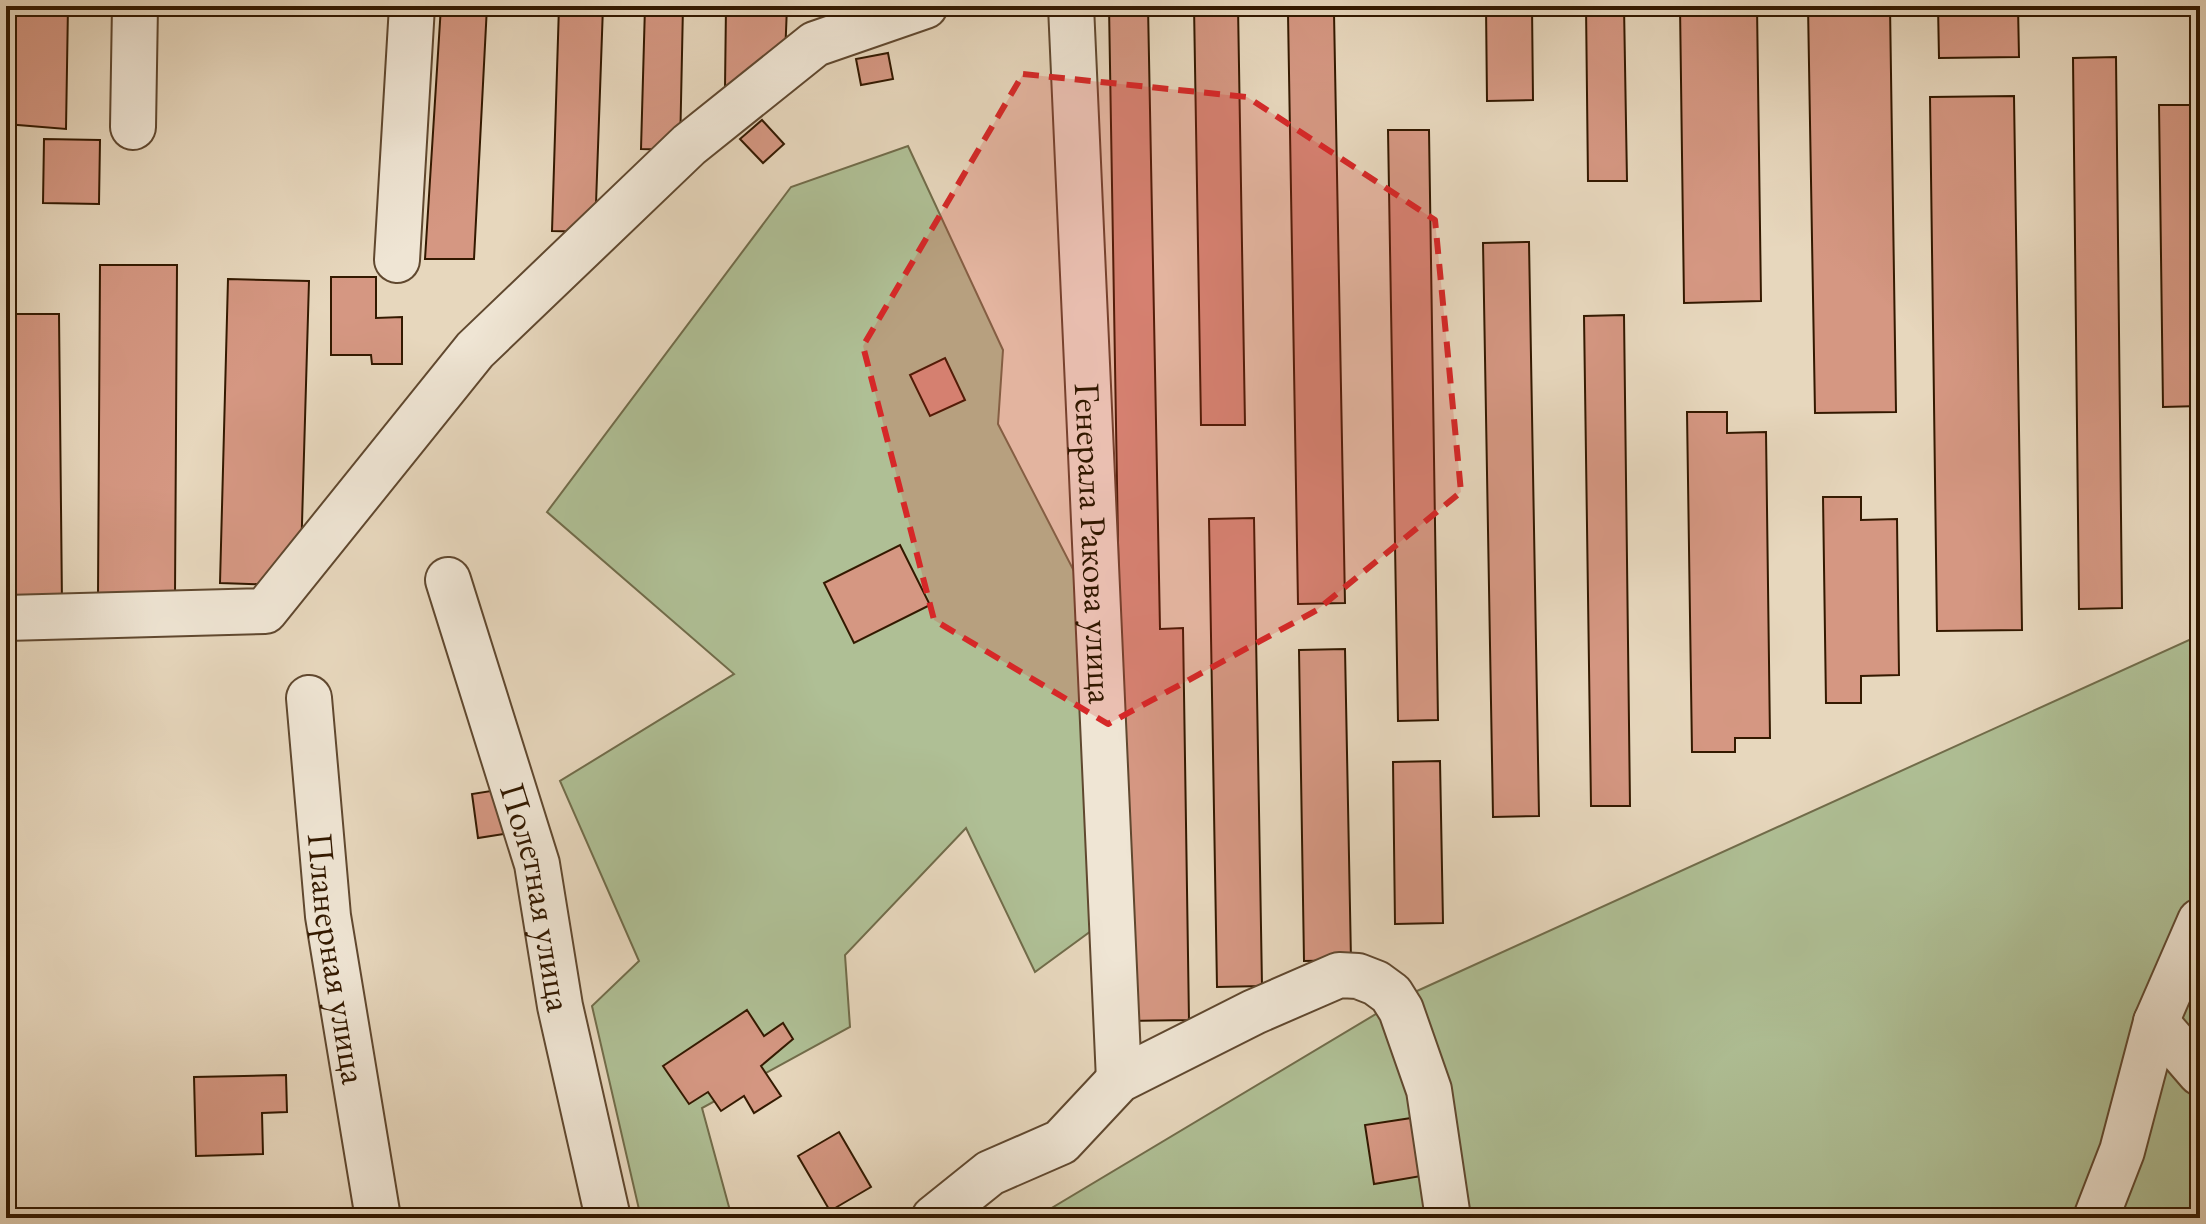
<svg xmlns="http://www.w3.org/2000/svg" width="2206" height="1224" font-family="'EB Garamond',serif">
<rect width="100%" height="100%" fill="#e7d7bd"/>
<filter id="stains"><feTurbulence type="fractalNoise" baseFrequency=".0025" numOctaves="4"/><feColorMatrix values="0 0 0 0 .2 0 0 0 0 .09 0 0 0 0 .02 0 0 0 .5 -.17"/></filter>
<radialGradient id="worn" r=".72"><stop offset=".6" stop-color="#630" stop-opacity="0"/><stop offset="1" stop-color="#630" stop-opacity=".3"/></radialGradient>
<g fill="#afbf95" stroke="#716c4a" stroke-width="2">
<polygon points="908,146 1003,350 998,424 1090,602 1106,920 1035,972 966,828 845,955 850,1027 702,1108 732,1218 641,1218 592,1006 639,961 560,781 734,674 547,512 791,187"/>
<polygon points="2200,635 2200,1218 1035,1218 1406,996"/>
</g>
<g fill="#d59782" stroke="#331900" stroke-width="2">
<polygon points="6,6 68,6 66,129 6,124"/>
<polygon points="441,6 487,6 474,259 425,259"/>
<polygon points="559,6 603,6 595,232 552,231"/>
<polygon points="645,6 683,6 680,150 641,149"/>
<polygon points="726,6 787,6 785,57 756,87 725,88"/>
<polygon points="1109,6 1148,6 1160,629 1183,628 1189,1020 1126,1021"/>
<polygon points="1194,6 1238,6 1245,425 1201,425"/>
<polygon points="1396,6 1435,6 1435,12 1396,13"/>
<polygon points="1486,6 1532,6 1533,100 1487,101"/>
<polygon points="1586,6 1624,6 1627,181 1588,181"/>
<polygon points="1680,6 1757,6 1761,301 1684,303"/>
<polygon points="1808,6 1890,6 1896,412 1815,413"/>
<polygon points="1938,6 2018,6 2019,57 1939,58"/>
<polygon points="1334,13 1345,603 1298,604 1288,14"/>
<polygon points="888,53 893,79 861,85 856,59"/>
<polygon points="2116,57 2122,608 2079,609 2073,58"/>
<polygon points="2014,96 2022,630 1937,631 1930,97"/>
<polygon points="2159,105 2199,105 2200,406 2163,407"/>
<polygon points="762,120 784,144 763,163 740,139"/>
<polygon points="1388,130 1429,130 1438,720 1398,721"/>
<polygon points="44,139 100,140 99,204 43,203"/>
<polygon points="1529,242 1539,816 1493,817 1483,243"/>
<polygon points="100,265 177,265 175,596 98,596"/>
<polygon points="331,277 376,277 376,318 402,317 402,364 372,364 371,355 331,355"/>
<polygon points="228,279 309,281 301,558 282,585 220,583"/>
<polygon points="10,314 59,314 62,604 13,604"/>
<polygon points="1624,315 1630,806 1591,806 1584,316"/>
<polygon points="945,358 965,400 930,416 910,375"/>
<polygon points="1687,412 1727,412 1727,433 1766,432 1770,738 1735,738 1735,752 1692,752"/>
<polygon points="1823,497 1861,497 1861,520 1897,519 1899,675 1861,676 1861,703 1826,703"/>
<polygon points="1254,518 1262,986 1217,987 1209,519"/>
<polygon points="900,545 930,605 854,643 824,583"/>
<polygon points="1345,649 1351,960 1304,961 1299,650"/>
<polygon points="1440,761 1443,923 1395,924 1393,762"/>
<polygon points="510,788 516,832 478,838 472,794"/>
<polygon points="747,1010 764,1036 783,1023 793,1039 761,1066 781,1096 754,1113 744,1096 721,1111 708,1092 689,1104 663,1066"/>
<polygon points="286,1075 287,1112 262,1113 263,1154 196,1156 194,1077"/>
<polygon points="1418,1117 1427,1175 1374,1184 1365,1125"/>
<polygon points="839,1132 871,1187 830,1211 798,1156"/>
</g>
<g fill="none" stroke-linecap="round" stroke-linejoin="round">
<g stroke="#60482f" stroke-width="48">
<g id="minor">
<path id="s1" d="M1071,6l48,1074"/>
<polyline points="133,127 135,6"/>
<polyline points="397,260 412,6"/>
<path id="s2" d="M448,580l89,284 23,142 48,212"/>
<polyline points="6,618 265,611 475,350 689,145 815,44 925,6"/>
<path id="s3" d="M309,698l19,218 50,302"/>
<polyline points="2156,1022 2200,1073"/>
<polyline points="934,1218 990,1173 1061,1142 1119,1080 1254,1012 1339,975 1358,976 1376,983 1391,994 1401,1010 1429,1090 1448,1218"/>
<polyline points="2096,1218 2122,1151 2156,1022 2200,921"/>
</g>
</g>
<use href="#minor" stroke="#efe5d4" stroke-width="44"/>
</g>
<path fill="#d62828" fill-opacity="0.2" stroke="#d62828" stroke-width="6" stroke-dasharray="16 10" stroke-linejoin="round" d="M1023,74l224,23 188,123 26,272 -144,118 -209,114 -174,-104 -71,-274z"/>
<g text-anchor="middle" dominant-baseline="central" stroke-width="6" stroke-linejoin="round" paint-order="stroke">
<g font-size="36" fill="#331900" stroke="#efe5d4">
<text stroke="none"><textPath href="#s1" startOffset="538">Генерала Ракова улица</textPath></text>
<text stroke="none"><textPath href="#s2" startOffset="330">Полетная улица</textPath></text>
<text stroke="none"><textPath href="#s3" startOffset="262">Планерная улица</textPath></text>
</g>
</g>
<rect width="2206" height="1224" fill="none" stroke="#e7d7bd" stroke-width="32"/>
<rect x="8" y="8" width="2190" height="1208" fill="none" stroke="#331900" stroke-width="4"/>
<rect x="16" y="16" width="2174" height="1192" fill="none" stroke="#331900" stroke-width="2"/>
<rect width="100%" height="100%" filter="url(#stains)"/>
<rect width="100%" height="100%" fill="url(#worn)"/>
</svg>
